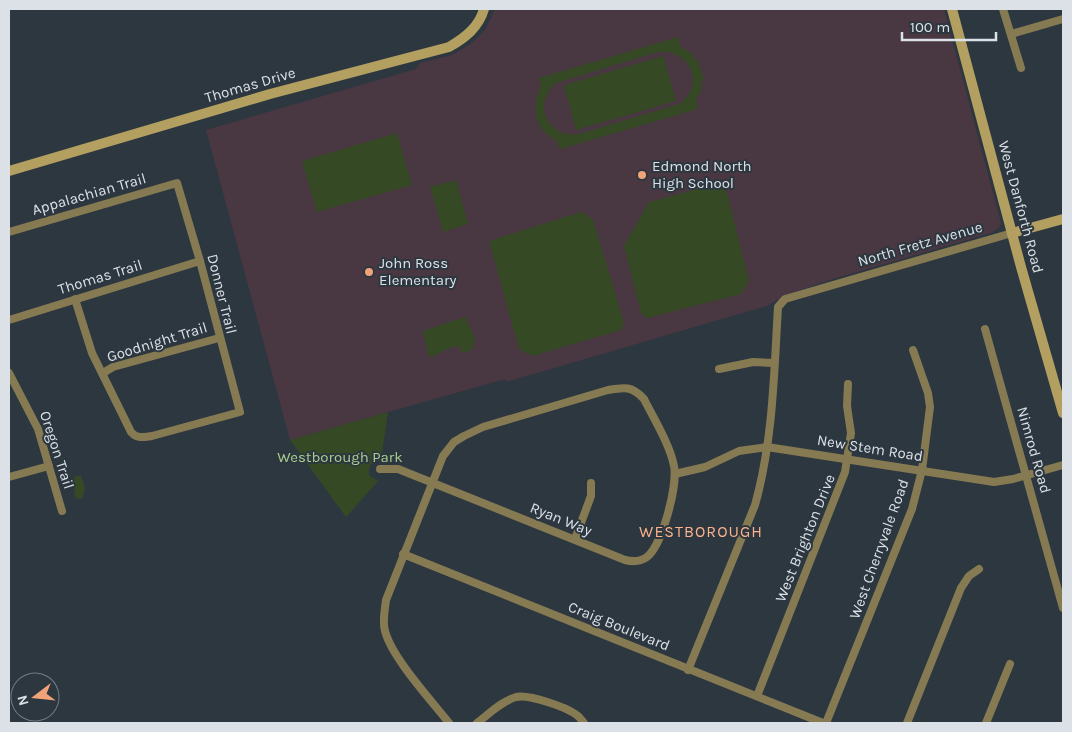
<svg xmlns="http://www.w3.org/2000/svg" width="1072" height="732" font-family="Karla,sans-serif">
<rect width="100%" height="100%" fill="#2d3740"/>
<polygon fill="#493742" points="495,9 944,9 1001,223 999,228 991,233 833,279 785,295 767,306 506,382 505,379 290,440 206,130 416,69 420,63 452,55 472,43 485,30"/>
<g fill="#354a24" fill-rule="evenodd">
<path d="M678,37l2,9 11,7 6,8 1,-1 6,20h-2l-1,11 -5,9 2,9 -138,40 -3,-8c-22,-10 -27,-35 -16,-55l-2,-8zM658,52c32,-3 49,33 21,52l-100,30c-32,5 -47,-30 -23,-51z"/>
<polygon points="663,56 676,101 576,130 564,85"/>
<polygon points="397,133 412,185 317,212 302,161"/>
<polygon points="456,180 468,224 443,232 430,187"/>
<polygon points="716,184 725,185 749,281 741,294 647,318 641,313 624,246 649,202"/>
<polygon points="581,212 593,219 624,323 621,330 532,356 519,349 489,241"/>
<polygon points="465,317 475,338 472,350 462,353 459,346 447,349 432,357 429,357 423,331"/>
<path d="M388,412l-7,48c-10,1 -14,6 -11,16l8,5 -32,36 -56,-77z"/>
<polygon points="76,476 81,476 85,488 82,499 77,499 74,496 75,487 73,479"/>
</g>
<g fill="none" stroke-linecap="round" stroke-linejoin="round">
<g stroke="#867a53" stroke-width="8">
<polyline points="1003,9 1021,68"/>
<polyline points="1011,34 1063,19"/>
<path d="M9,232l168,-49 23,78 40,151 -88,24c-9,1 -15,3 -21,-4l-39,-79 -17,-54"/>
<polyline points="9,320 200,261"/>
<polyline points="985,329 1063,608"/>
<polyline points="719,369 753,362 774,363"/>
<polyline points="9,373 38,429 62,511"/>
<polyline points="103,373 113,367 219,338"/>
<path d="M380,469h18l227,91c8,2 15,2 22,-3 15,-11 31,-72 27,-91 -4,-21 -20,-47 -30,-67 -12,-13 -19,-12 -36,-9l-125,37 -19,9 -10,6 -11,14 -57,144c-1,10 -4,21 -1,31 7,27 46,69 64,92"/>
<polyline points="675,474 705,467 739,451 767,447 994,482 1013,479 1063,465"/>
<polyline points="9,477 49,466"/>
<polyline points="575,539 591,496 591,483"/>
<path d="M403,554c140,56 280,113 420,169"/>
<path d="M688,670l67,-165c18,-64 19,-131 23,-198l7,-8 227,-66"/>
<polyline points="757,696 845,472 851,433 847,406 848,384"/>
<path d="M477,723c12,-9 25,-22 39,-26 13,-3 54,11 63,20 2,2 3,4 5,6"/>
<polyline points="826,723 912,509 922,470 930,407 928,393 913,350"/>
<polyline points="907,723 961,588 969,576 979,569"/>
<polyline points="986,723 1010,664"/>
</g>
<g stroke="#b3a061" stroke-width="10">
<polyline points="952,9 1021,267 1063,413"/>
<path d="M9,171l261,-77 179,-47c16,-9 30,-20 35,-38"/>
<polyline points="1012,233 1063,219"/>
</g>
</g>
<g fill="#f0a279" stroke="#2d3740" stroke-width="2">
<circle cx="642" cy="175" r="5"/>
<circle cx="369" cy="272" r="5"/>
</g>
<g text-anchor="middle" dominant-baseline="central" stroke-width="4" stroke-linejoin="round" paint-order="stroke">
<g font-size="15" fill="#dbe1e7" stroke="#2d3740">
<text transform="translate(250 85) rotate(-16)">Thomas Drive</text>
<text transform="translate(89 194) rotate(-16)">Appalachian Trail</text>
<text transform="translate(1021 207) rotate(75)">West Danforth Road</text>
<text transform="translate(920 244) rotate(-16)">North Fretz Avenue</text>
<text transform="translate(100 277) rotate(-17)">Thomas Trail</text>
<text transform="translate(222 294) rotate(76)">Donner Trail</text>
<text transform="translate(157 342) rotate(-17)">Goodnight Trail</text>
<text transform="translate(870 448) rotate(9)">New Stem Road</text>
<text transform="translate(57 450) rotate(72)">Oregon Trail</text>
<text transform="translate(1034 450) rotate(74)">Nimrod Road</text>
<text transform="translate(561 519) rotate(22)">Ryan Way</text>
<text transform="translate(805 538) rotate(-68)">West Brighton Drive</text>
<text transform="translate(879 549) rotate(-70)">West Cherryvale Road</text>
<text transform="translate(619 626) rotate(22)">Craig Boulevard</text>
</g>
<g font-size="15" fill="#dbe1e7" stroke="#2d3740" text-anchor="start">
<text x="652" y="166">Edmond North<tspan x="652" dy="17">High School</tspan></text>
<text x="379" y="263">John Ross<tspan x="379" dy="17">Elementary</tspan></text>
</g>
<g font-size="15" fill="#a9ce8d" stroke="#2d3740">
<text x="340" y="457">Westborough Park</text>
</g>
<g font-size="16" letter-spacing="1" fill="#fcb38c" stroke="#2d3740">
<text x="701" y="531">WESTBOROUGH</text>
</g>
</g>
<rect width="1072" height="732" fill="none" stroke="#dbe1e7" stroke-width="20"/>
<g transform="translate(35 697) rotate(254)"><circle r="24" fill="#2d3740" stroke="#737b83"/>
<path d="M0-4L9 19L0 12L-9 19Z" fill="#f0a279"/>
<text y="-8" font-size="14" font-weight="bold" text-anchor="middle" fill="#dbe1e7">N</text>
</g>
<path d="M902 32v8h94v-8" fill="none" stroke="#dbe1e7" stroke-width="2.5"/>
<text x="910" y="32" font-size="15" fill="#dbe1e7" stroke="#2d3740" stroke-width="4" paint-order="stroke">100 m</text>
</svg>
